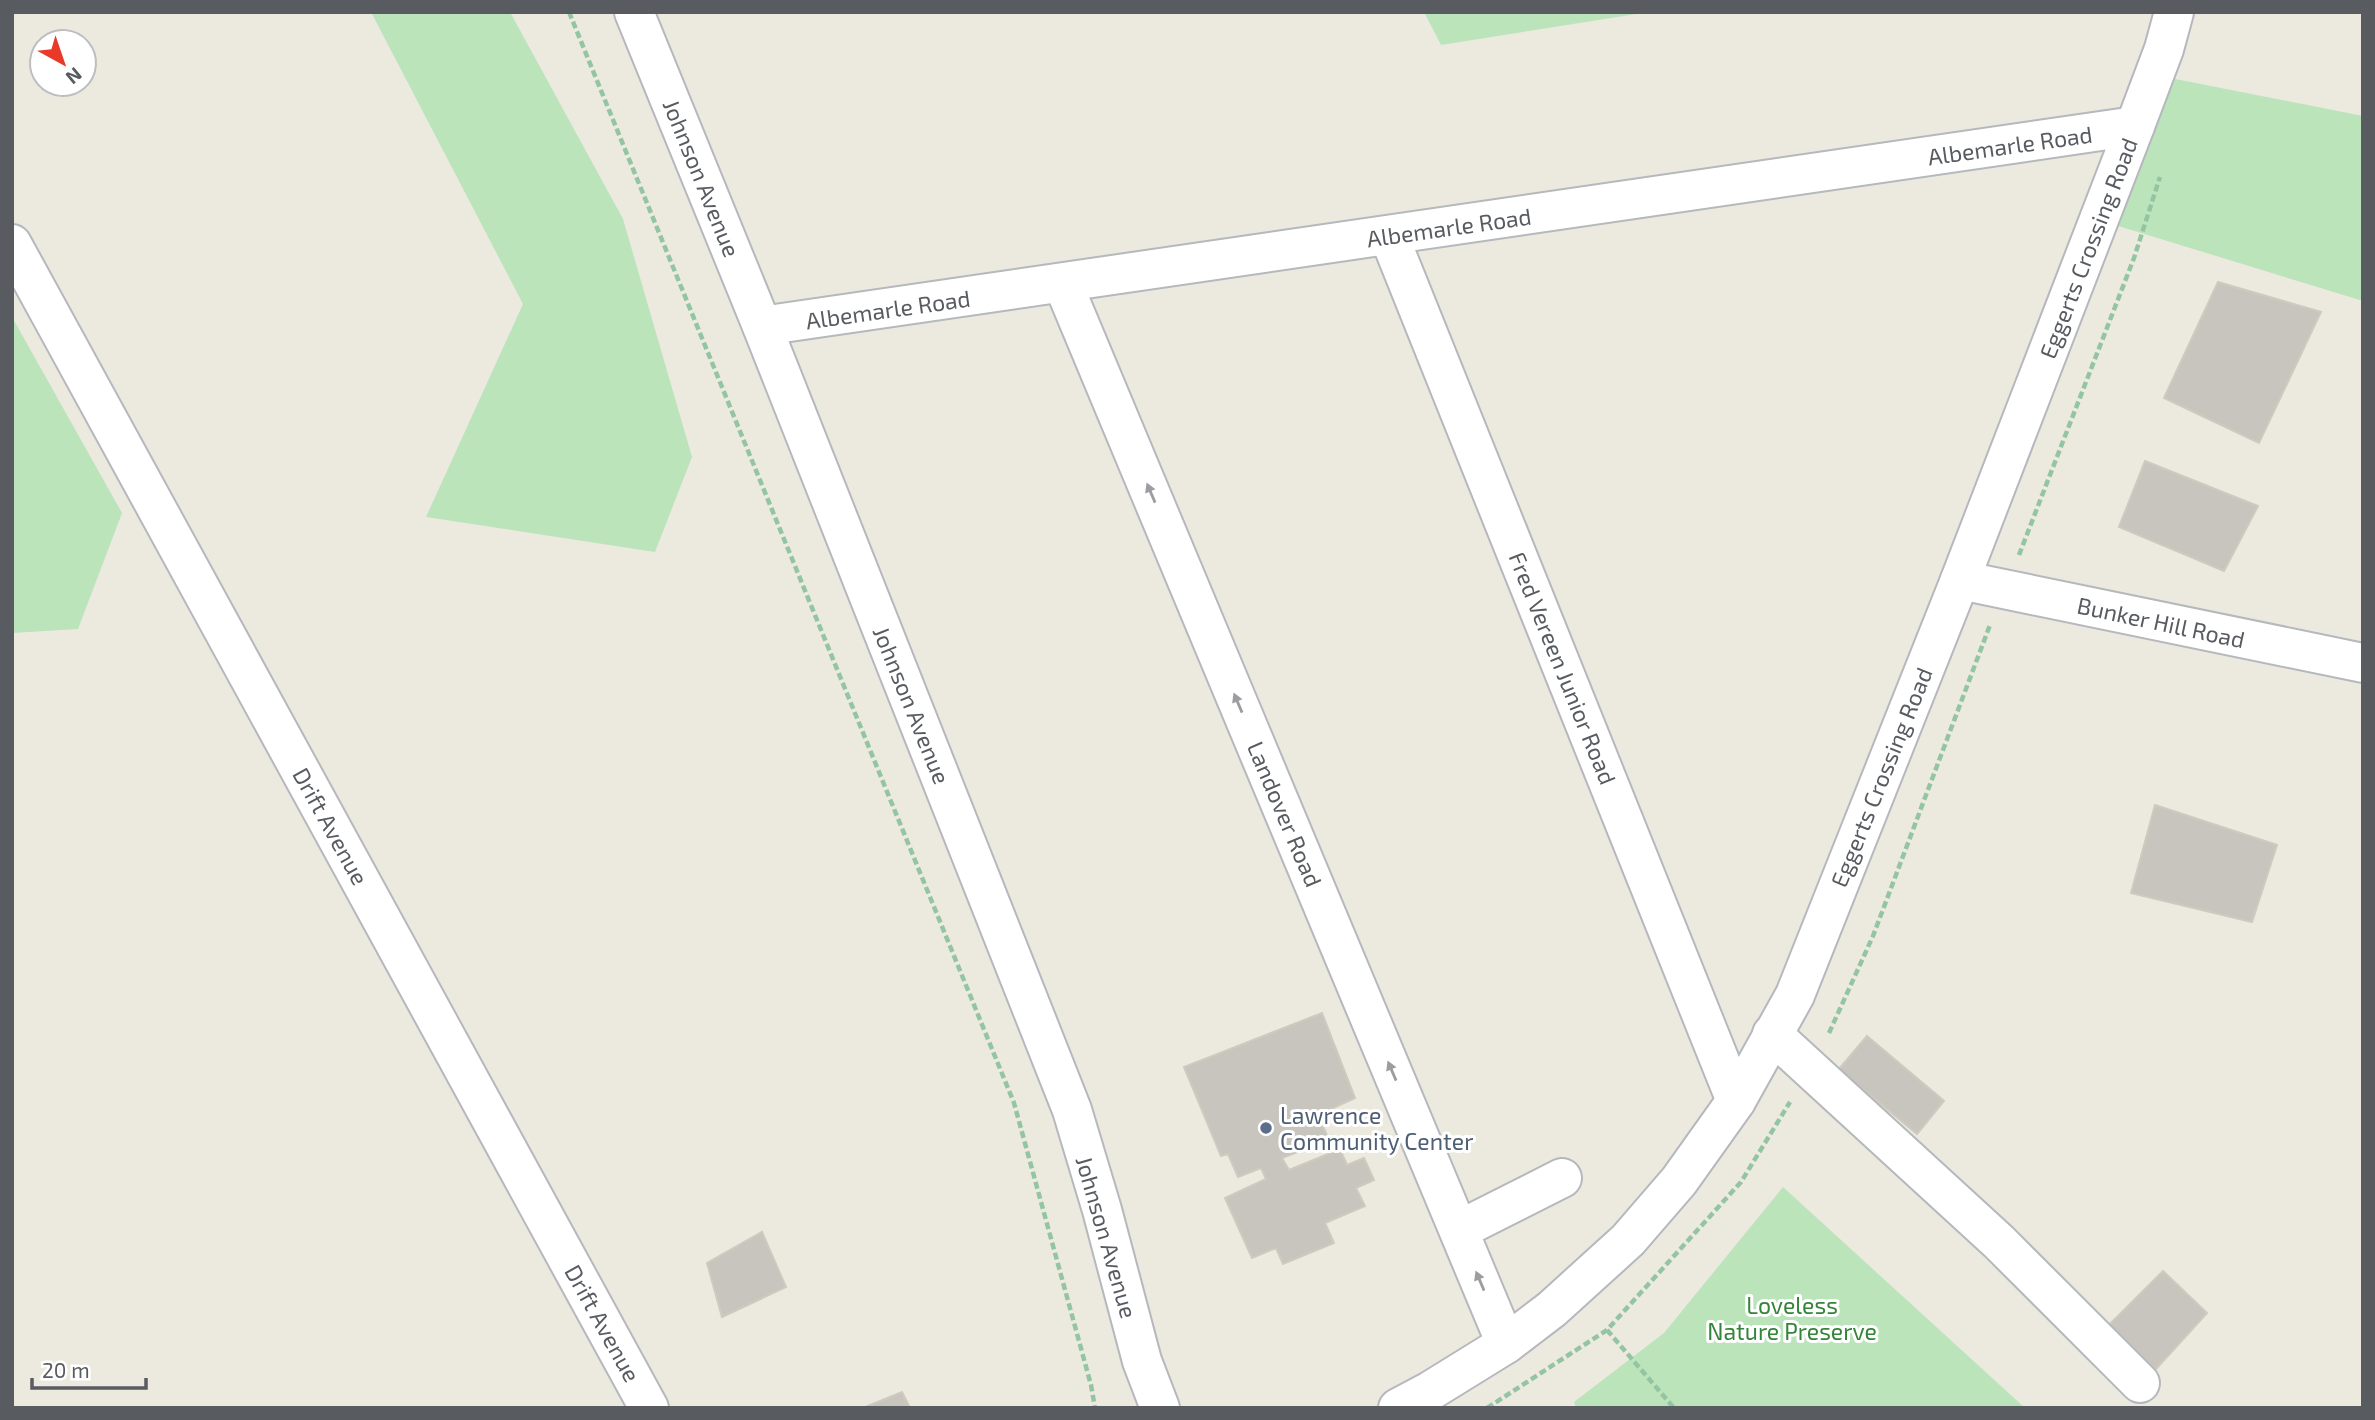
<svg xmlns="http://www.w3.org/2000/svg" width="2375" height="1420" font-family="'Exo 2',sans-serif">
<rect width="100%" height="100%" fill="#ece9df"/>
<g fill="#bbe4bb">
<polygon points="371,12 510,12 623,219 692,457 655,552 426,517 523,304"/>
<polygon points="1424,12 1649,12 1441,45"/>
<polygon points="2140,72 2363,116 2363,301 2089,217"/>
<polygon points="12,317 122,513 78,629 12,633"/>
<polygon points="1783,1187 2025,1408 1576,1408 1574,1402 1664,1333"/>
</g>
<g fill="#c8c5bf" stroke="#d0cabe" stroke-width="2">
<polygon points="2218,282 2321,312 2259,443 2164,398"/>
<polygon points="2145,461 2258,506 2224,571 2119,527"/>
<polygon points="2155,805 2277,845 2252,922 2131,893"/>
<polygon points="1322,1013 1355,1098 1318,1115 1329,1140 1282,1158 1289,1170 1340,1149 1347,1165 1364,1158 1374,1180 1356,1188 1365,1206 1325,1223 1334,1243 1283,1264 1276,1248 1252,1258 1225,1198 1266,1179 1261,1168 1238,1177 1228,1154 1221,1156 1184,1067"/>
<polygon points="1867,1036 1944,1101 1917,1134 1863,1089 1858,1095 1834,1075"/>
<polygon points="762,1232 786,1287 722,1317 707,1263"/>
<polygon points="2163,1271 2207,1313 2155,1370 2106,1328"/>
<polygon points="902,1392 910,1408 863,1408"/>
</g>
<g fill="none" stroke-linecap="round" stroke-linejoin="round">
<g stroke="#b5b8bc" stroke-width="42">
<g id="minor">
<polyline points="634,12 762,326 1072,1110 1102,1210 1142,1361 1160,1408"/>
<polyline points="1389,236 1736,1101"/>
<polyline points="12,244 649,1408"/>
<polyline points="1063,284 1506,1344"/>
<polyline points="762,326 2135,126"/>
<polyline points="1960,580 2363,663"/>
<polyline points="1772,1034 1999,1242 2140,1383"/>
<polyline points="1459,1230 1562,1178"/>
<polyline points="1398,1408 1430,1391 1506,1344 1552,1309 1628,1240 1679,1181 1736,1101 1795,995 1960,580 2135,126 2164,49 2174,12"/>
</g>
</g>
<g stroke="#94c5a2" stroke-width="4.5" stroke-dasharray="7 3.5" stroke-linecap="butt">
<polyline points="569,12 1014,1103 1091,1385 1095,1408"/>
<polyline points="2019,555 2134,258 2160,177"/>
<polyline points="1829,1033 1873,936 1990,625"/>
<polyline points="1607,1330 1674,1408"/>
<polyline points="1487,1408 1607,1330 1741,1182 1790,1102"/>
</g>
<use href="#minor" stroke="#fff" stroke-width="38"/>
</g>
<defs><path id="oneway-solid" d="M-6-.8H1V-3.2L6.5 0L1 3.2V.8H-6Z" transform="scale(1.75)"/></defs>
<g fill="#9b9da0">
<use href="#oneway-solid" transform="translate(1151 493) rotate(-113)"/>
<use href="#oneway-solid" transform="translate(1238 703) rotate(-113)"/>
<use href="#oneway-solid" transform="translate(1392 1071) rotate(-113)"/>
<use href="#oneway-solid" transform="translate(1480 1281) rotate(-113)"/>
</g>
<circle fill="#5c6f8a" stroke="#fff" stroke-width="2.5" cx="1266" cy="1128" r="7"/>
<g text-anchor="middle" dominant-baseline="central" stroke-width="6" stroke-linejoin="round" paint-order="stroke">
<g font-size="23" fill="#585c61" stroke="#fff">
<text transform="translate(2010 145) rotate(-8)">Albemarle Road</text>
<text transform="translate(702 178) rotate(68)">Johnson Avenue</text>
<text transform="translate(1449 227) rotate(-8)">Albemarle Road</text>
<text transform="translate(2088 248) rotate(-69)">Eggerts Crossing Road</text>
<text transform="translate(888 309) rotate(-8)">Albemarle Road</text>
<text transform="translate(2161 622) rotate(12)">Bunker Hill Road</text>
<text transform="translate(1563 668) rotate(68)">Fred Vereen Junior Road</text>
<text transform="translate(912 705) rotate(68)">Johnson Avenue</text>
<text transform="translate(1881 777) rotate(-68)">Eggerts Crossing Road</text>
<text transform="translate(1285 814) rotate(67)">Landover Road</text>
<text transform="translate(331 826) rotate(61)">Drift Avenue</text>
<text transform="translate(1107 1237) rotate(74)">Johnson Avenue</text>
<text transform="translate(603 1323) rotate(61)">Drift Avenue</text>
</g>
<g font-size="23" fill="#4e5e75" stroke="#fff" text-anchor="start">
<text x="1280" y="1115">Lawrence<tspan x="1280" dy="26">Community Center</tspan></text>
</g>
<g font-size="23" fill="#348439" stroke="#fff">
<text x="1792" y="1305">Loveless<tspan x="1792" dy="26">Nature Preserve</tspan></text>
</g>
</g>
<rect width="2375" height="1420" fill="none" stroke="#585c61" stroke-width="28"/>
<g transform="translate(63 63) rotate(140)"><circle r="33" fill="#ffffff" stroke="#bcbec0" stroke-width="2"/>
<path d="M0-5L12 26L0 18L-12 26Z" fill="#e83929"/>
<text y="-10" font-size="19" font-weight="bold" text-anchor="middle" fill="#585c61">N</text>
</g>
<path d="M32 1378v10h114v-10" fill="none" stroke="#585c61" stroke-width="3.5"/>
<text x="42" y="1378" font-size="21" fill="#585c61" stroke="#ffffff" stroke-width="5" paint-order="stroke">20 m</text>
</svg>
